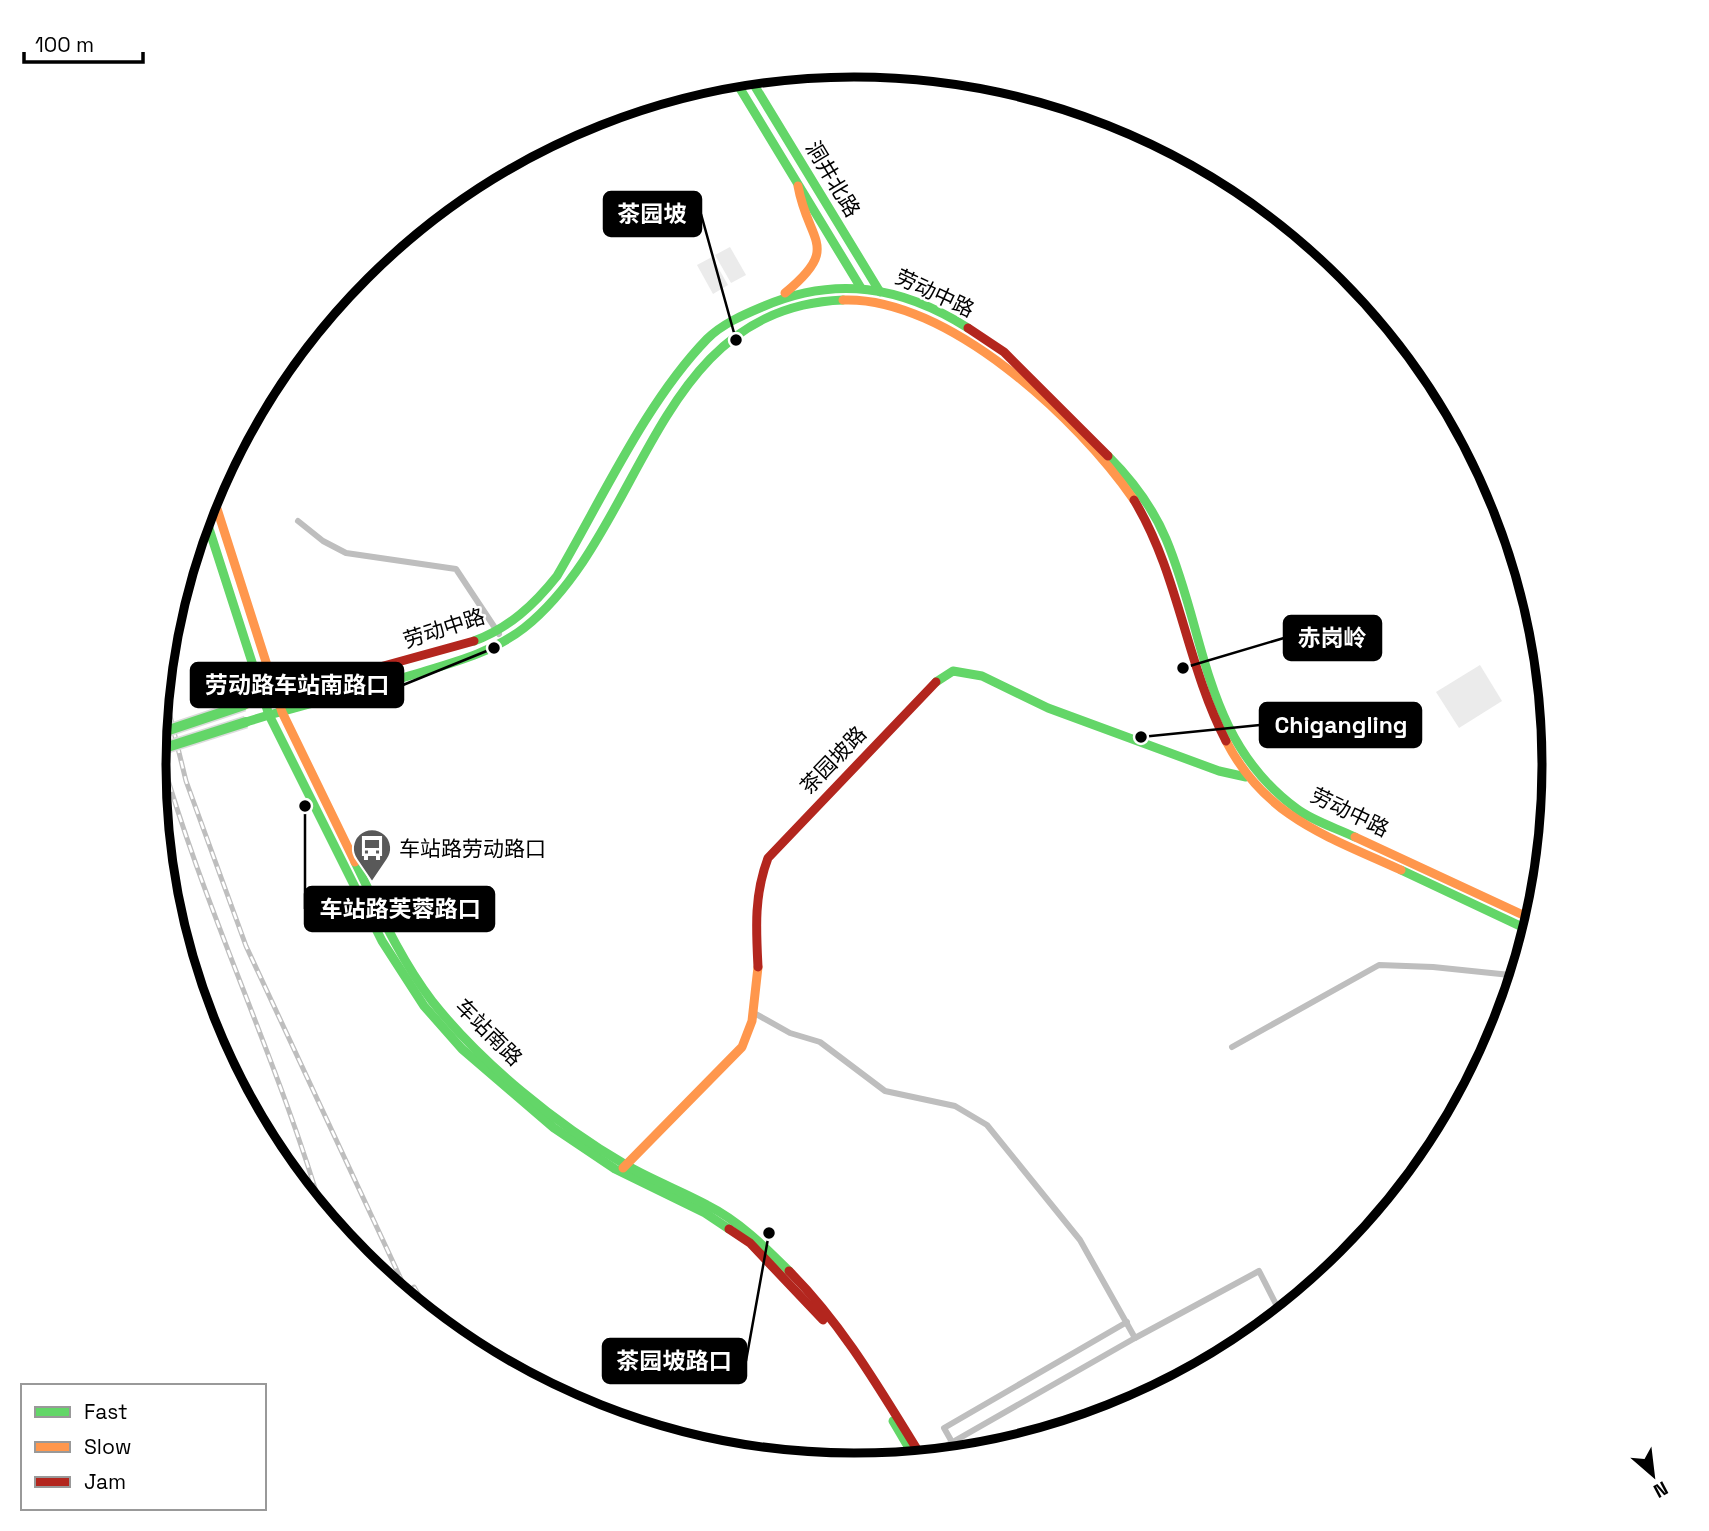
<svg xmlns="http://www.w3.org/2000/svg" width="1709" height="1531" font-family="'Space Grotesk','Noto Sans SC',sans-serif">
<rect width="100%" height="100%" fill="#fff"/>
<g fill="#ebebeb">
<polygon points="730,247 746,275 731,283 715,255"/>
<polygon points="712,257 728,285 713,294 697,265"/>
<polygon points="1480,665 1502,701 1459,728 1436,692"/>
</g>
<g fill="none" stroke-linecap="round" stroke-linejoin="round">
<g stroke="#bebebe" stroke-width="6">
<polyline points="298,521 323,541 346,553 456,569 499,634"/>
<polyline points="756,1014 790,1033 820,1042 885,1091 955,1106 987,1125 1080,1240 1135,1338"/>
<polyline points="1232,1047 1379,965 1433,967 1520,976"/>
<polyline points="952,1442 944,1428 1127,1322"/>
<polyline points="923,1459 1135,1338 1259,1271 1282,1316"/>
</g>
<g stroke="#63d668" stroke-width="9">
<polyline points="748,75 880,292"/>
<polyline points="733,77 861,288"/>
<path d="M1108,456c24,24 45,52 58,83 41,97 37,201 131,270 16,12 39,19 58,28"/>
<polyline points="203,510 269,715 382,941 424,1006 462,1049 554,1128 615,1169 705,1213 729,1229"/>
<path d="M474,641c35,-13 60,-36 83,-65 45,-77 89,-174 150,-237 15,-15 36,-24 55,-32 73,-32 140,-21 206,21"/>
<polyline points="936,682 953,671 982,676 1048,708 1219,771 1246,777"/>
<path d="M269,715c48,-13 96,-26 143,-40 39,-12 80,-22 112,-47 122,-97 129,-321 319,-328"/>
<polyline points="246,722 269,715"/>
<path d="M355,862c23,47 45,97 77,139 49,62 125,124 194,164 26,15 55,26 81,40 32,16 57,41 82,66"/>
<polyline points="1401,870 1533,932"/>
<polyline points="893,1421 916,1460"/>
</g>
<g stroke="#ff974d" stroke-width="9">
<path d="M785,293c57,-47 23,-50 13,-107"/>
<path d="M843,300c104,-4 235,119 291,200"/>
<polyline points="211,490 282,712 355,862"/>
<polyline points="244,705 264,699"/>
<path d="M1226,741c40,77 101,95 175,129"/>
<polyline points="1355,837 1536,921"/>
<polyline points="623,1168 742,1047 752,1021 758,967"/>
</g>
<g stroke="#b3261e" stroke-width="9">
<polyline points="968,328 1004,352 1108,456"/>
<path d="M1134,500c45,74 52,164 92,241"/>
<polyline points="264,699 474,641"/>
<path d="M758,967c-2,-39 -4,-72 10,-109l168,-176"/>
<polyline points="729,1229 750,1243 823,1320"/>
<path d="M789,1271c55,55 93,122 134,188"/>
</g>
<g stroke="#bebebe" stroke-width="5">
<g id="rail">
<polyline points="162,683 186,781 246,946 413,1305"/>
<path d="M156,738c44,164 121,317 168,480"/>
<polyline points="414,1287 436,1325"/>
</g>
</g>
<use href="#rail" stroke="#fff" stroke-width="2.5" stroke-dasharray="8" stroke-linecap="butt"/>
<g stroke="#dbdbdb" stroke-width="13" stroke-linecap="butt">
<g id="fast-bridge">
<polyline points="157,734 244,705"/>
<polyline points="155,751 246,722"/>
</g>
</g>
<use href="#fast-bridge" stroke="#63d668" stroke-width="10"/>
</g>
<defs>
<g id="bus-pin" transform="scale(2.0125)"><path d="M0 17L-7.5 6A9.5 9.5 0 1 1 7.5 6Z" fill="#595959" stroke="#fff"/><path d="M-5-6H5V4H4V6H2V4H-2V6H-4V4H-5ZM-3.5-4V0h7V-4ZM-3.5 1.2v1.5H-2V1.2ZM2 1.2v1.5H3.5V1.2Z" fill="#fff"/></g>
</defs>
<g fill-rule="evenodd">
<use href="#bus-pin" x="372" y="848"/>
</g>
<g text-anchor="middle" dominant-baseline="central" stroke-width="5" stroke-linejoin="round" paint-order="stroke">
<g font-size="21" fill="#000" stroke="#fff">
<text transform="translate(833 179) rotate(59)">洞井北路</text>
<text transform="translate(935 293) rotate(25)">劳动中路</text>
<text transform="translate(444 628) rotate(-18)">劳动中路</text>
<text transform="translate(833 760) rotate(-46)">茶园坡路</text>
<text transform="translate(1350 812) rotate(26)">劳动中路</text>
<text transform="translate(489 1032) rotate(45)">车站南路</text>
</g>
<g font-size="21" fill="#000" stroke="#fff" text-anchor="start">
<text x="399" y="848">车站路劳动路口</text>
</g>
</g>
<path d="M0 0H1709V1531H0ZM166 765a688 688 0 1 1 1376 0a688 688 0 1 1-1376 0Z" fill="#fff" fill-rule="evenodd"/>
<path fill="none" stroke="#000" stroke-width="9" d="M166 765a688 688 0 1 1 1376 0a688 688 0 1 1-1376 0Z"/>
<path fill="none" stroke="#000" stroke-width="2.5" d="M736 340L701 214M1183 668L1284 638M494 648L403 685M1141 737L1260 725M305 806L305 909M769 1233L746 1361"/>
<g fill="#000" stroke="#fff" stroke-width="2.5">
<circle cx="736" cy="340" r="7"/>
<circle cx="1183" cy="668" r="7"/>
<circle cx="494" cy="648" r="7"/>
<circle cx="1141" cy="737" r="7"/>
<circle cx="305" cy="806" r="7"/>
<circle cx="769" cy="1233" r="7"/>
</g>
<g fill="#000" stroke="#000" stroke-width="2.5">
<rect x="604" y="192" width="97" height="44" rx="7"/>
<rect x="1284" y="616" width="97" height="44" rx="7"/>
<rect x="191" y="663" width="212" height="44" rx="7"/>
<rect x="1260" y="703" width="161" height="44" rx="7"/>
<rect x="305" y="887" width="189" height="44" rx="7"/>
<rect x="603" y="1339" width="143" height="44" rx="7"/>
</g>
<g font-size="23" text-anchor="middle" font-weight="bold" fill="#fff">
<text x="652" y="222">茶园坡</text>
<text x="1332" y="646">赤岗岭</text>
<text x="297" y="693">劳动路车站南路口</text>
<text x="1341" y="733">Chigangling</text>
<text x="400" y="917">车站路芙蓉路口</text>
<text x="674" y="1369">茶园坡路口</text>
</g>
<rect x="21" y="1384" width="245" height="126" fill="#ffffff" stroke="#999999" stroke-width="2"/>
<rect x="35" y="1407" width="35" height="10" fill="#63d668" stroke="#999999" stroke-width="2"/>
<text x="84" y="1419" font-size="21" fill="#000000">Fast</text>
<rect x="35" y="1442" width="35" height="10" fill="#ff974d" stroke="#999999" stroke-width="2"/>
<text x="84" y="1454" font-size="21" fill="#000000">Slow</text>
<rect x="35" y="1477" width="35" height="10" fill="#b3261e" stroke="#999999" stroke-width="2"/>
<text x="84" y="1489" font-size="21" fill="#000000">Jam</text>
<g transform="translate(1653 1475) rotate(152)" stroke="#ffffff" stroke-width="5" paint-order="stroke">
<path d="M0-5L12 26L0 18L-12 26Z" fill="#000000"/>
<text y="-10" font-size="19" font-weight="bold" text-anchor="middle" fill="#000000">N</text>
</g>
<path d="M24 52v10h119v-10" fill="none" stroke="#000000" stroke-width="3.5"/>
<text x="35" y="52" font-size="21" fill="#000000" stroke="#ffffff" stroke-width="5" paint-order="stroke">100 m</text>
</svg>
